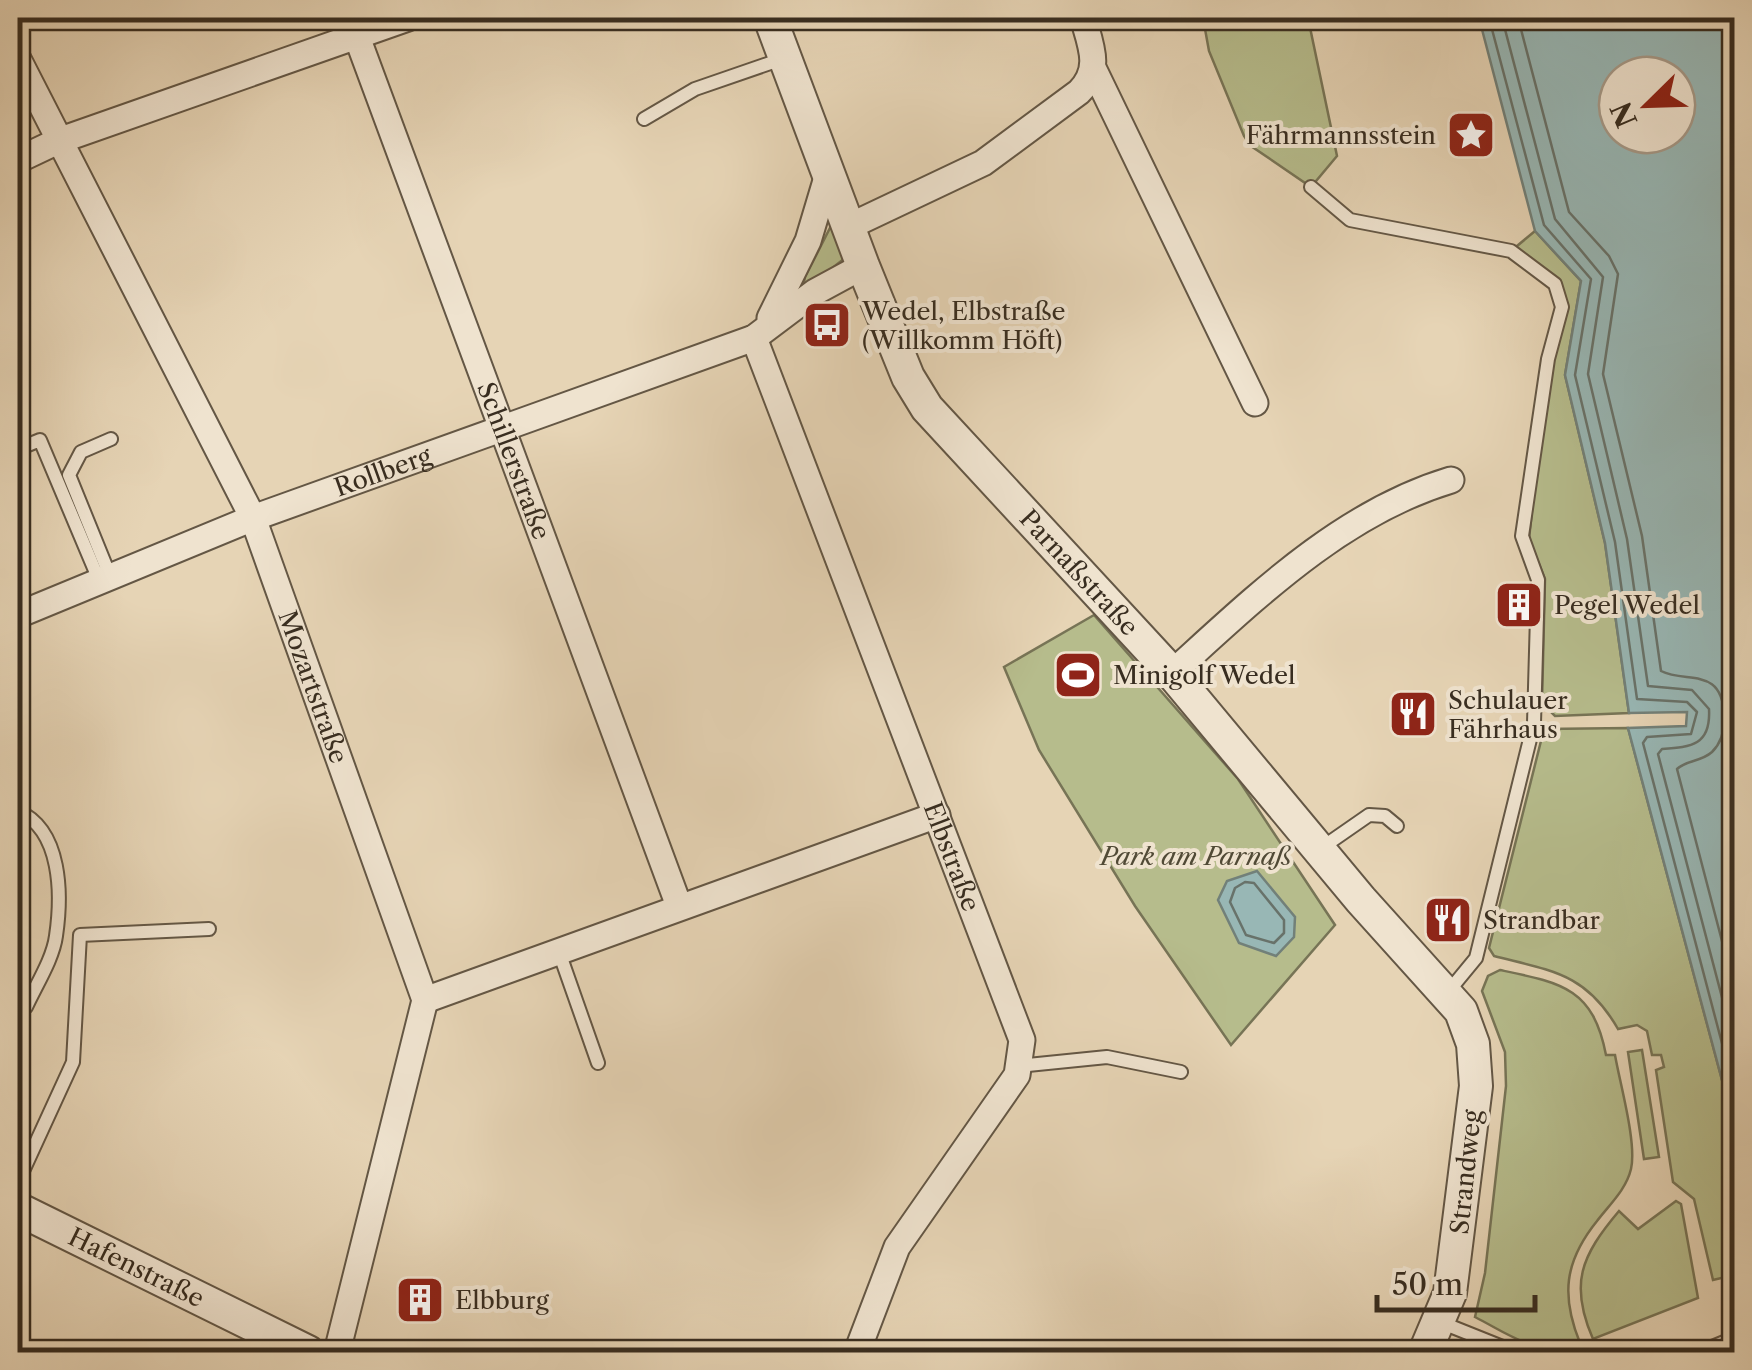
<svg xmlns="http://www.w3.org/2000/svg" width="1752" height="1370" font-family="'Libre Caslon Text',serif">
<rect width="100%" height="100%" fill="#e6d4b5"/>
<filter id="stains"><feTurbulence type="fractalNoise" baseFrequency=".002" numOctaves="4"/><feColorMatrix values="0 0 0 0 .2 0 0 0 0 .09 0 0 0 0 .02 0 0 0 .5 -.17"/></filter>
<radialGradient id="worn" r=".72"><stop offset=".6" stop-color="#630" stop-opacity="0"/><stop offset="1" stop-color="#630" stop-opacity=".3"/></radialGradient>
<g fill="#b6bc8c" stroke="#777456" stroke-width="2.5">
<polygon points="1203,18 1308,18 1337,156 1311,187 1251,146 1244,136 1209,51"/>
<polygon points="831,226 845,258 802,292 805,277"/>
<polygon points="1535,231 1581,281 1565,375 1605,543 1629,713 1555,716 1542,703 1545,579 1529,539 1548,359 1562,307 1555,284 1511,251"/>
<polygon points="1094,615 1238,779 1335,925 1231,1045 1135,906 1039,750 1004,667"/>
<path d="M1628,728l106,397v150l-21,5 -19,-81 -21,-17 -17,-112 8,-3 -3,-12h-9l-5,-24 -10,-6 -19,4c-32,-56 -66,-58 -124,-73l-5,-8 55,-219z"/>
<path d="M1500,970c62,13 93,18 106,85h9c5,29 22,88 16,114 -5,21 -22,36 -34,52 -33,41 -36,75 -17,122 -44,14 -66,-6 -105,-26l10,-44 21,-187 -1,-34 -23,-61 6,-15z"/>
<polygon points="1642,1050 1659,1157 1644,1159 1628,1052"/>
<path d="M1676,1201l5,3 17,94 -105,41c-24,-55 -12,-83 26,-128l19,18z"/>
</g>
<g fill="#98b7b5" stroke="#728079" stroke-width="2.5" fill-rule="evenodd">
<path d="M1479,18h255v1107l-106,-397 58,-2 1,-14 -58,1 -24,-170 -40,-168 16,-94 -46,-50zM1617,75h60v60h-60z"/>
<polygon points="1257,871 1295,917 1294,937 1276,956 1239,943 1218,900 1227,881"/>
</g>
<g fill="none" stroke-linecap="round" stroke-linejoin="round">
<g stroke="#68726a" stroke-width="2.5">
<polyline points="1489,18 1544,225 1591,279 1575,375 1615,542 1637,699 1687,702 1697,712 1691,734 1647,737 1643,743 1734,1089"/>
<path d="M1502,18l53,201 48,58 -15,97 39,165 21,147 44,4 17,19c2,36 -17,38 -47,40l-4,5 76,289"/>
<path d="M1518,18l51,194 40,44 9,18 -15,100 39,162 19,135c26,13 61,-5 63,44 1,14 -2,27 -12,37 -11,10 -26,8 -35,17l57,218"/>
<polygon points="1245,882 1254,883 1284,920 1284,933 1274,943 1246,935 1230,902 1235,888"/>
</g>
<g stroke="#645745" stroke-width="16">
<g id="service">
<polyline points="644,119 695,89 782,59"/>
<polyline points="1311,187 1350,220 1511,251 1555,284 1562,307 1548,359 1522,536 1538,580 1534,723 1476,958 1448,992"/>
<polyline points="23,447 40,440 99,580"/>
<polyline points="110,576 69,475 81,452 111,439"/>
<path d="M18,811c44,19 44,84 38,125 -3,23 -20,49 -30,71h-8"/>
<polyline points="1320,849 1369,815 1385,816 1397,826"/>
<polyline points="559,952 598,1063"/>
<polyline points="1018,1066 1107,1057 1181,1072"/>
<polyline points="18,1182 73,1062 80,935 209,929"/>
<polyline points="1440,1322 1515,1352"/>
<polyline points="1700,1352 1734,1338"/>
</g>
</g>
<g stroke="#645745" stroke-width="29">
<g id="minor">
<path id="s1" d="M350,18l329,888"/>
<path id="s2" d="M18,59l235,459 172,482 -88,352"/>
<polyline points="1094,70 1255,403"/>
<polyline points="18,160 58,141 408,18"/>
<path d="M848,227l135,-64 96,-71c23,-23 12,-46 4,-74"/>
<polyline points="770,318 808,241 828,174"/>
<path id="s3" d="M754,338l268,702 -5,35 -120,172 -40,105"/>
<path id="s4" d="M18,615l235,-97 501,-180 61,-46 48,-26"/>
<path d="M1172,673c83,-75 169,-160 279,-193"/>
<polyline points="425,1000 937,815"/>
</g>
</g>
<g stroke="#645745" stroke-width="36">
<g id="tertiary">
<path id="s5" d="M770,18l93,248 45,111 19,31 245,265 189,227 100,111 12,33 3,42 -26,207 -25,59"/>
<path id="s6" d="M18,1209l290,143"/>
</g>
</g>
<use href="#service" stroke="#efe3cf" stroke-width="12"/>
<use href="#minor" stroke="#efe3cf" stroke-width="25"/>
<use href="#tertiary" stroke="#efe3cf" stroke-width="32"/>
</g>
<defs>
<g id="sight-square" transform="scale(2.5)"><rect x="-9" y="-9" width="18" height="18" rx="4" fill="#8f2418" stroke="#efe3cf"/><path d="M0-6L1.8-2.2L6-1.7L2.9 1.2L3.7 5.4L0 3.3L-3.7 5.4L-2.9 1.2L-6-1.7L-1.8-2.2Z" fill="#fff"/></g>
<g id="bus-square" transform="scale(2.5)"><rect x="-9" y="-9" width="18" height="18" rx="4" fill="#8f2418" stroke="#efe3cf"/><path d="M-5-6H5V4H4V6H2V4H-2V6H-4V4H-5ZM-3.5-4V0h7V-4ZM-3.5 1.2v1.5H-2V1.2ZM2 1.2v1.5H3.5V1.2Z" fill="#fff"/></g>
<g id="building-square" transform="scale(2.5)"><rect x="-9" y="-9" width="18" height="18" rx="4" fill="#8f2418" stroke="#efe3cf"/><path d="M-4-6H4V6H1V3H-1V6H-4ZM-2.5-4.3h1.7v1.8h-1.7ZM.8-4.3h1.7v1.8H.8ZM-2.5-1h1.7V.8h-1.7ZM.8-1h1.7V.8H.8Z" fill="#fff"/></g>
<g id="stadium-square" transform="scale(2.5)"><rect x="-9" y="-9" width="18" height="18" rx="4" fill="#8f2418" stroke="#efe3cf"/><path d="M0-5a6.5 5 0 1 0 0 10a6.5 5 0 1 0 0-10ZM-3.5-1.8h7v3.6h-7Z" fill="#fff"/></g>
<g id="restaurant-square" transform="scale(2.5)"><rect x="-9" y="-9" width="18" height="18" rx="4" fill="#8f2418" stroke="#efe3cf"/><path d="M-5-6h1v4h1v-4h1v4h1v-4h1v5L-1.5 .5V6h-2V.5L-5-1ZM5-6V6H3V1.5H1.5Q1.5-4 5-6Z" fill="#fff"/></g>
</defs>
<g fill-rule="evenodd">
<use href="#sight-square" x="1471" y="135"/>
<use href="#bus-square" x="827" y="325"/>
<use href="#building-square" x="1519" y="605"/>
<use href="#stadium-square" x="1078" y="675"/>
<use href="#restaurant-square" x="1413" y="714"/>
<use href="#restaurant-square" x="1448" y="920"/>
<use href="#building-square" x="420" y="1300"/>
</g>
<g text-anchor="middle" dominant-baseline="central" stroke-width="8" stroke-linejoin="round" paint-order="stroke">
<g font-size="25" fill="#382d20" stroke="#efe3cf" text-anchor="start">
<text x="1436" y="135" text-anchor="end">Fährmannsstein</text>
<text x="862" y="311">Wedel, Elbstraße<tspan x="862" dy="29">(Willkomm Höft)</tspan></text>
<text x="1554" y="605">Pegel Wedel</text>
<text x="1113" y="675">Minigolf Wedel</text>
<text x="1448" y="700">Schulauer<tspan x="1448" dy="29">Fährhaus</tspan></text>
<text x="1483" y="920">Strandbar</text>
<text x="455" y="1300">Elbburg</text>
</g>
<g font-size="25" fill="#382d20" stroke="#efe3cf">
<text stroke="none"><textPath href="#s1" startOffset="472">Schillerstraße</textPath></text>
<text stroke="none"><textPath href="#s4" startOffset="392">Rollberg</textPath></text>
<text stroke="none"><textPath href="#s5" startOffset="645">Parnaßstraße</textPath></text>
<text stroke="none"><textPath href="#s2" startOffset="695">Mozartstraße</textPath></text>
<text stroke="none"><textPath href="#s3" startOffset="555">Elbstraße</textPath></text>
<text transform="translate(1466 1172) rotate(-84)">Strandweg</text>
<text stroke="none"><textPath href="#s6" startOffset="132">Hafenstraße</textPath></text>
</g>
<g font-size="25" font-style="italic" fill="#514a36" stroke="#efe3cf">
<text x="1196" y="856">Park am Parnaß</text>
</g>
</g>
<rect width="1752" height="1370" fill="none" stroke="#e6d4b5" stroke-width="60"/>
<rect x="20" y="20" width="1712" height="1330" fill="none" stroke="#382d20" stroke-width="5"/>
<rect x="30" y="30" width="1692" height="1310" fill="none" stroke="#382d20" stroke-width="2.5"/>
<g transform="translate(1647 105) rotate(247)"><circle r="48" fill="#efe3cf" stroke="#a69a89" stroke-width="2.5"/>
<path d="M0-8L18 38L0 25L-18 38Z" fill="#8f2418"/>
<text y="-15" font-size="28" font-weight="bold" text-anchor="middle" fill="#382d20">N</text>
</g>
<path d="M1377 1295v15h158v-15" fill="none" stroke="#382d20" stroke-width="5"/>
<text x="1392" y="1295" font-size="30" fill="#382d20" stroke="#efe3cf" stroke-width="8" paint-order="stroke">50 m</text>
<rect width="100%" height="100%" filter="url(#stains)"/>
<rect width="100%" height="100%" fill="url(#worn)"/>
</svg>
